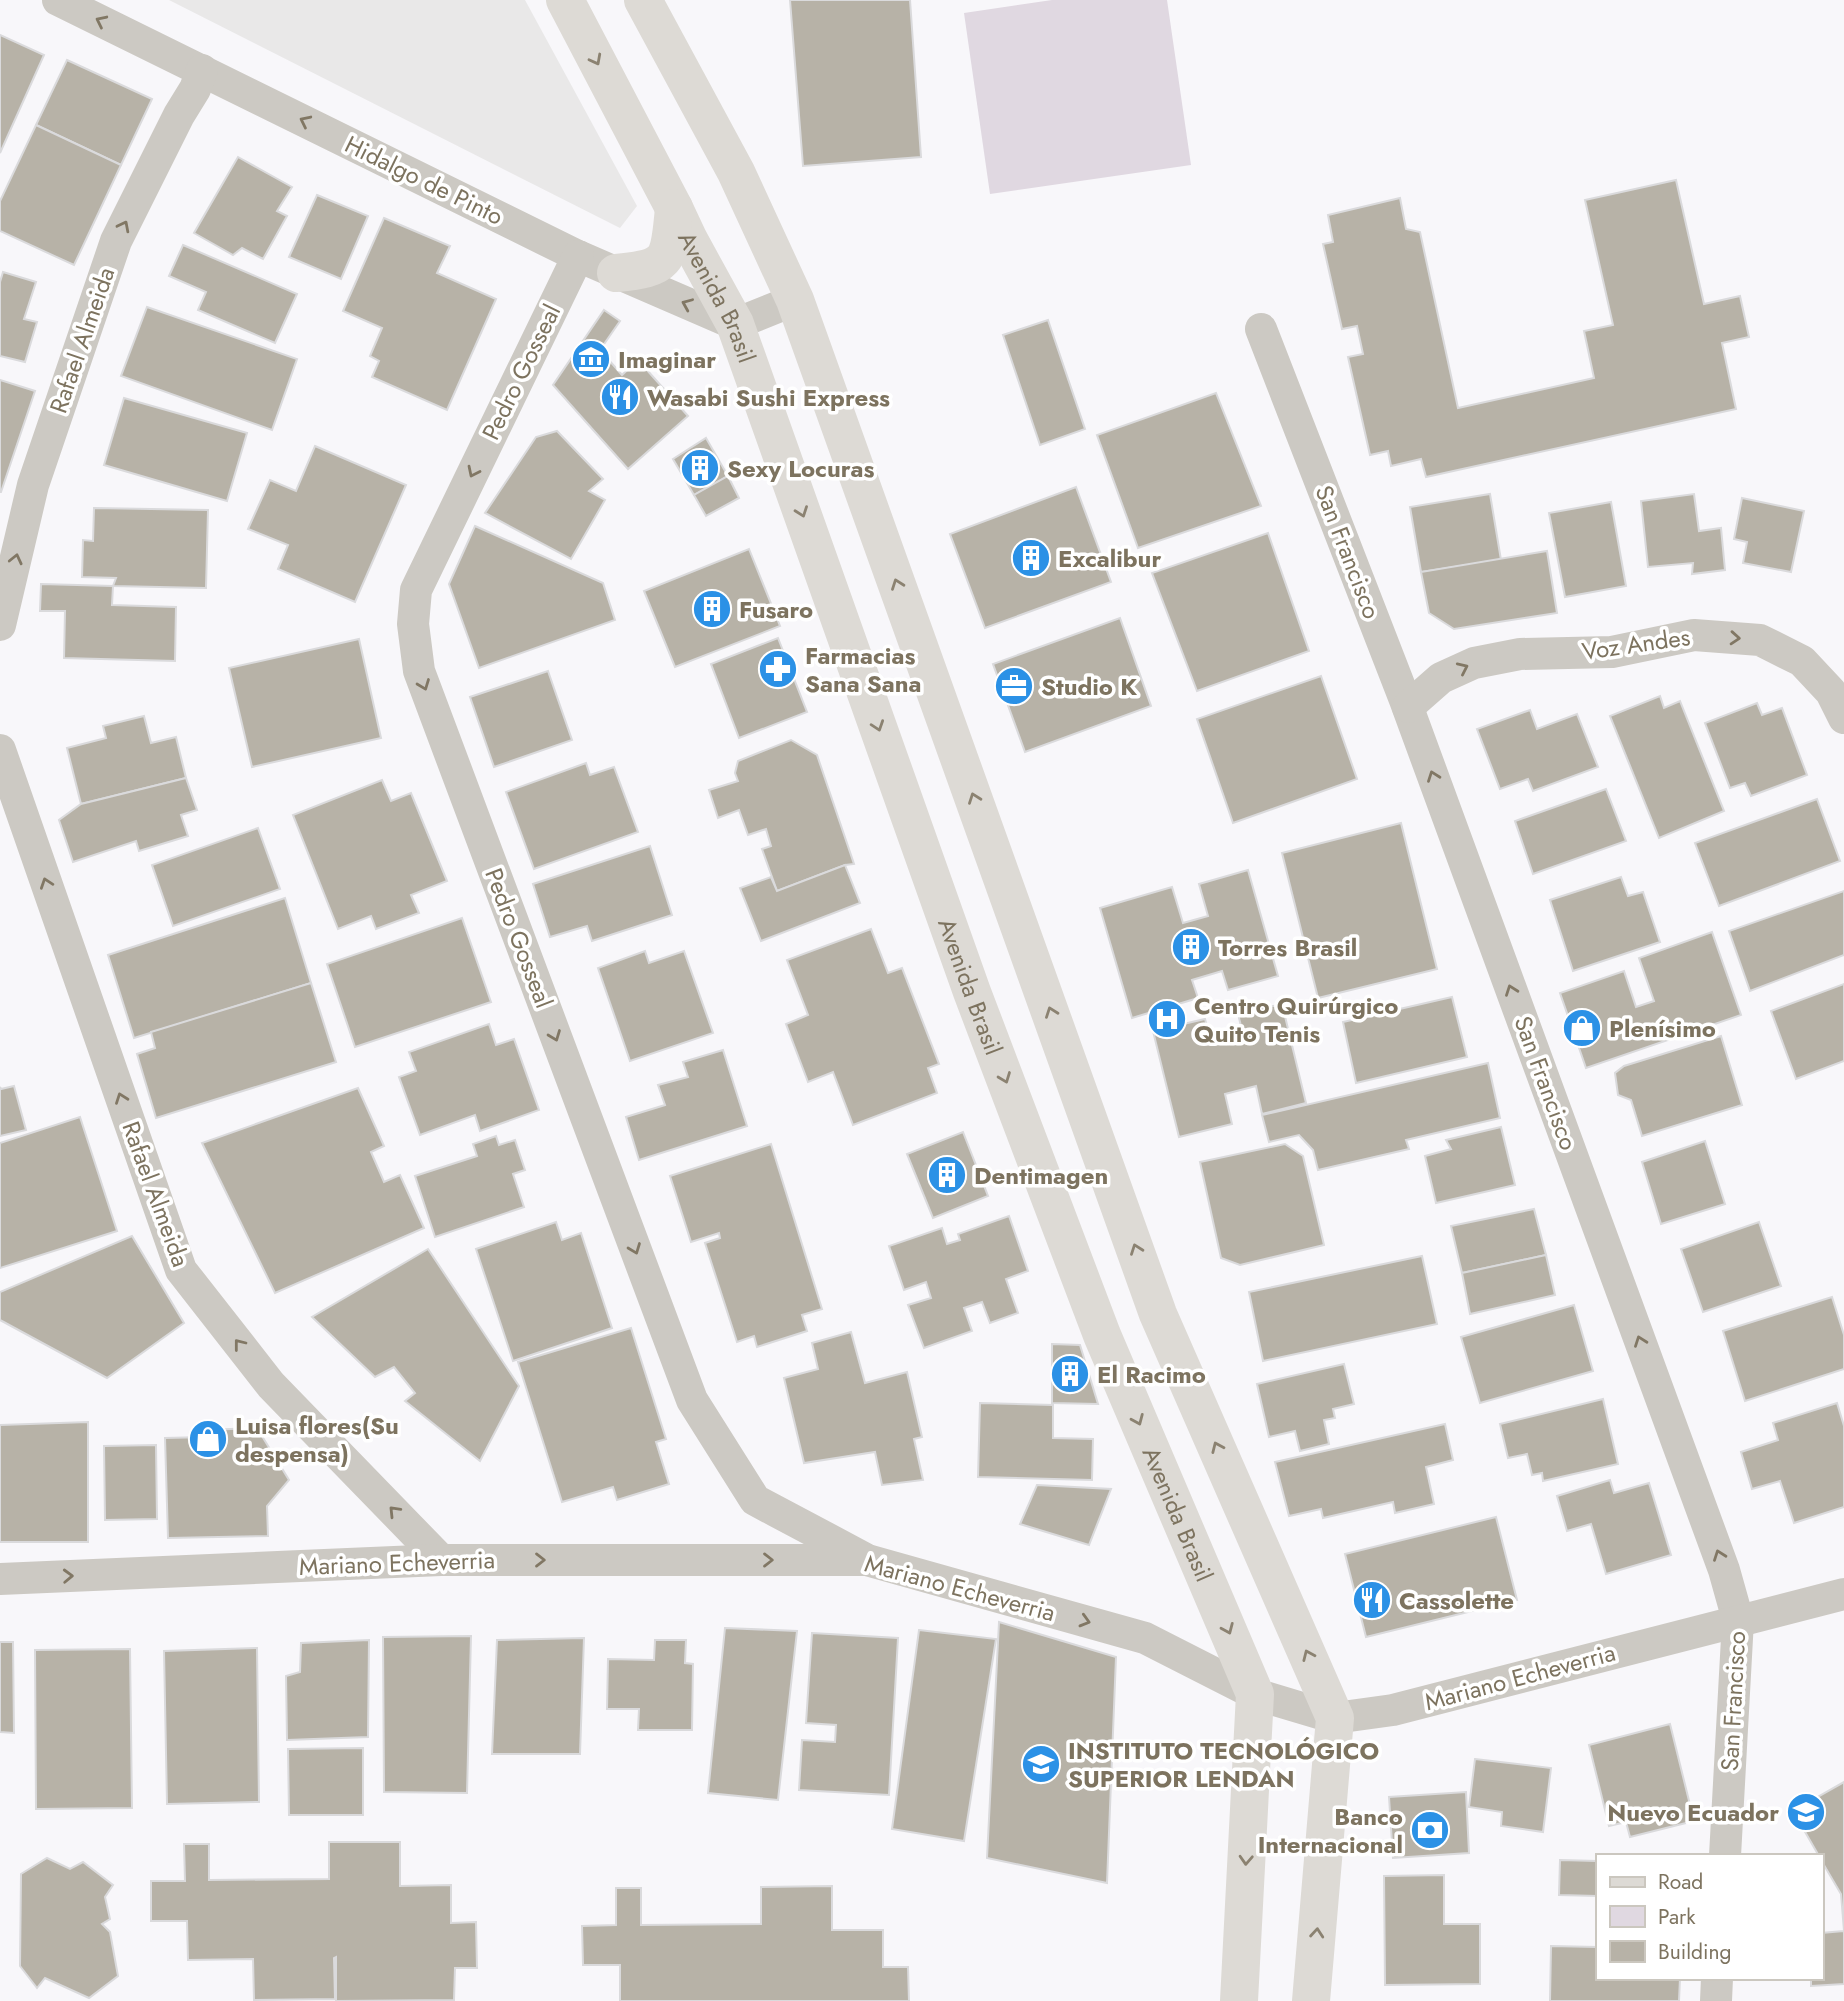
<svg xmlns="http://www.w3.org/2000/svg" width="1844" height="2001" font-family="Jost,sans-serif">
<rect width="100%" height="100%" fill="#f8f7fa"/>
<polygon fill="#e9e8e8" points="169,0 525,0 637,206 620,228"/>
<polygon fill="#e0d8e1" points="1052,0 1167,0 1191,165 990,194 964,13"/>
<g fill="#b7b2a7" stroke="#dadadc" stroke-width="2">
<polygon points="790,0 910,0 921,157 803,166"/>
<polygon points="0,35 44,55 0,153"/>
<polygon points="67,60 152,99 121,165 36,125"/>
<polygon points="36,125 121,165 74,265 0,231 0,201"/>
<polygon points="238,157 292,187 277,211 287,216 263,259 242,248 233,255 194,233"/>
<polygon points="1676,180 1704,304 1740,296 1749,337 1722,343 1736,409 1426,477 1421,459 1391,466 1388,451 1370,455 1348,357 1363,354 1357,326 1342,329 1323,244 1333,242 1328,215 1400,198 1406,229 1420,232 1458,408 1594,378 1584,331 1613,325 1585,200"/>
<polygon points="317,195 368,216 341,279 289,257"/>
<polygon points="384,218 450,246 437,273 496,299 447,410 372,377 379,361 370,356 382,328 343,311"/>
<polygon points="183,245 297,294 275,343 198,310 206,292 169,276"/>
<polygon points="3,272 36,282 24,319 37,322 25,362 0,356 0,282"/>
<polygon points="147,307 297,359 272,430 121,376"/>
<polygon points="604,310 620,321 600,350 622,375 638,360 688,416 628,469 553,385"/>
<polygon points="1048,320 1085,429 1040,445 1003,335"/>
<polygon points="0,380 35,391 1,492 0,492"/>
<polygon points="1216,393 1261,506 1138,548 1097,435"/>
<polygon points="124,398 247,433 227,501 104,465"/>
<polygon points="557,431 603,479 589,491 605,500 571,559 485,513 536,437"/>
<polygon points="706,438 728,476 694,495 673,459"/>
<polygon points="315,446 406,485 355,602 278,569 288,545 248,529 270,480 296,491"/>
<polygon points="728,476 739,498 706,516 694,495"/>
<polygon points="1076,487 1111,582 985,628 950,534"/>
<polygon points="1490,494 1501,560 1421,572 1410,507"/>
<polygon points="1694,494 1699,531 1721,528 1725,570 1692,574 1693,563 1648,567 1641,501"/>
<polygon points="1742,498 1804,511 1791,572 1743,563 1747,542 1734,539"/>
<polygon points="1611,502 1626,586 1565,597 1549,513"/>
<polygon points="94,508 208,510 206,588 113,586 116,578 82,577 83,540 93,541"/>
<polygon points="475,526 603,583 615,620 479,668 449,584"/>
<polygon points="1268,533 1309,651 1197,691 1152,573"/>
<polygon points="749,549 780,626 675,667 644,591"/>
<polygon points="1547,551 1557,613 1454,629 1429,613 1421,572"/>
<polygon points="41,584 113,586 112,605 176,607 175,661 64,658 65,611 40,611"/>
<polygon points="1120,618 1151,706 1025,752 993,664"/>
<polygon points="778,638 807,712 739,738 711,664"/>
<polygon points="359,639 381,738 252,767 229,668"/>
<polygon points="548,671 572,740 494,767 470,697"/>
<polygon points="1321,676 1357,779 1233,823 1197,719"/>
<polygon points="1660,696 1664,708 1680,701 1724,811 1659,838 1610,716"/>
<polygon points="1757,703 1762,715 1782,708 1807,775 1751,796 1745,783 1730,788 1705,723"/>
<polygon points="1530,710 1537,729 1577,714 1598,767 1533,791 1528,779 1500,789 1477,729"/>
<polygon points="144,716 151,743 176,737 186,778 81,804 67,748 106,738 103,726"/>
<polygon points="791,740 817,755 854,864 845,865 777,891 762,849 771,846 766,829 748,835 739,810 718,818 709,790 738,781 735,773 738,761"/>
<polygon points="586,763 590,775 614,767 638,832 534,869 506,792"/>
<polygon points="186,778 197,810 181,815 188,836 139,851 136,841 73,862 59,820 81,804"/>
<polygon points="382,780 391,801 411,793 447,881 411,895 419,913 376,929 371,916 338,929 293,815"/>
<polygon points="1606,789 1626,841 1533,874 1515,821"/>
<polygon points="1817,799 1840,861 1719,906 1695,843"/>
<polygon points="1401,823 1437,969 1318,998 1282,853"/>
<polygon points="258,828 280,889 173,926 152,865"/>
<polygon points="650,846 672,915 592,941 587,926 550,937 533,884"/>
<polygon points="845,865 860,903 761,941 740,888 771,877 777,891"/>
<polygon points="1248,870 1278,976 1228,990 1222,971 1192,980 1198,998 1132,1018 1100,908 1172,887 1183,923 1208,916 1199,884"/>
<polygon points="1621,877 1628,896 1643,892 1660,942 1573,971 1550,900"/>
<polygon points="1844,891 1844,955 1750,991 1729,931"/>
<polygon points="285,898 311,983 134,1038 108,955"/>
<polygon points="462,918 491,1002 355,1047 327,964"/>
<polygon points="871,929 888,973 902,968 939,1064 928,1068 937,1093 853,1125 833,1072 808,1082 786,1024 808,1015 787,960"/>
<polygon points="1712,932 1741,1015 1586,1068 1560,993 1624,971 1636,1007 1654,1001 1639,958"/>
<polygon points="645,951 649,963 684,951 713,1033 630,1061 598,968"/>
<polygon points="311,983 336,1062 156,1118 137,1054 155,1048 151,1032"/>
<polygon points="1844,984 1844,1061 1796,1079 1771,1011"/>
<polygon points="1452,997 1467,1057 1356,1083 1343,1022"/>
<polygon points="1282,1004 1306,1103 1262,1114 1256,1086 1225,1094 1232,1124 1179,1137 1153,1031 1205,1019 1211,1041 1243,1034 1238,1014"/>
<polygon points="489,1024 496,1045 514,1039 539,1110 480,1131 475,1115 420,1135 399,1077 416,1071 409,1052"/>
<polygon points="1721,1036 1742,1105 1642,1136 1631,1100 1618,1095 1615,1073 1624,1066"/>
<polygon points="723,1050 747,1126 639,1160 626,1117 665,1105 658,1085 688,1077 683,1062"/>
<polygon points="1488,1063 1500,1118 1406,1140 1409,1149 1318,1170 1313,1150 1299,1135 1269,1142 1262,1115"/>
<polygon points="14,1086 26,1130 0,1136 0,1087 1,1089"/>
<polygon points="358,1088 384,1146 371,1152 384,1182 400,1175 424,1228 275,1293 202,1143"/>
<polygon points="80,1117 117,1231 0,1268 0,1143"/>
<polygon points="1501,1127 1515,1185 1436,1203 1425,1156 1451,1149 1446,1140"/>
<polygon points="963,1132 988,1196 933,1218 907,1154"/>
<polygon points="496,1136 499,1145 515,1140 525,1170 513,1174 524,1207 435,1237 415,1176 477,1156 473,1144"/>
<polygon points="1705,1141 1725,1204 1661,1224 1642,1162"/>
<polygon points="771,1144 822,1309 802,1315 807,1331 757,1347 754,1336 737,1342 705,1243 720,1238 719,1233 691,1242 670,1176"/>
<polygon points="1285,1144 1303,1156 1324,1245 1240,1265 1221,1258 1200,1162"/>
<polygon points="1534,1209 1546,1255 1462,1273 1451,1226"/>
<polygon points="1009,1216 1028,1271 1006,1279 1018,1313 990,1323 982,1302 964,1308 972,1331 924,1348 908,1305 931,1298 926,1282 904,1290 889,1246 942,1228 947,1244 960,1240 958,1234"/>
<polygon points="556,1222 562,1240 581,1233 612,1328 513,1361 476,1249"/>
<polygon points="1759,1222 1781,1286 1703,1312 1681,1249"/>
<polygon points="132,1236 184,1323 107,1378 0,1320 0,1292"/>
<polygon points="428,1249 519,1386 480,1461 405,1401 415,1393 394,1367 375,1377 312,1317"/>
<polygon points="1546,1255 1555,1295 1470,1314 1462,1273"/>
<polygon points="1422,1256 1437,1324 1263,1361 1249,1292"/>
<polygon points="1832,1297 1844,1335 1844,1369 1745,1401 1723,1331"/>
<polygon points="1574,1305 1593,1371 1480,1403 1461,1337"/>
<polygon points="631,1328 666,1439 656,1442 669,1484 617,1500 613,1487 562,1502 518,1362"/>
<polygon points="851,1332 865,1383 907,1372 922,1437 914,1439 923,1480 882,1485 875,1452 804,1463 784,1378 818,1369 812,1343"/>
<polygon points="1052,1344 1080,1345 1098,1404 1052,1403"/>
<polygon points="1344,1364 1354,1404 1333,1409 1335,1418 1324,1420 1329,1444 1300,1451 1295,1431 1269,1437 1257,1384"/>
<polygon points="1603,1399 1618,1464 1543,1481 1542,1473 1532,1475 1527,1454 1508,1458 1500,1424"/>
<polygon points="980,1403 1053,1405 1053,1438 1093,1439 1092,1480 978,1477"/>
<polygon points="1837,1403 1844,1426 1844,1507 1794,1523 1780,1481 1752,1489 1741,1452 1778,1440 1773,1423"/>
<polygon points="88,1422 88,1542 0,1542 0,1425"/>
<polygon points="1445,1424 1453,1460 1426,1467 1434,1504 1395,1513 1393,1502 1323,1518 1321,1509 1289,1516 1275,1462"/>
<polygon points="257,1428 289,1480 267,1506 268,1536 168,1538 165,1438 206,1437 206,1430"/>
<polygon points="156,1445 157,1519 105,1520 104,1446"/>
<polygon points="1610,1480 1614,1493 1649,1483 1671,1555 1606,1574 1591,1524 1567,1531 1557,1496"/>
<polygon points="1037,1485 1111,1489 1089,1545 1020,1524"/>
<polygon points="1496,1517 1517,1600 1366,1637 1345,1554"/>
<polygon points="999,1622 1116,1657 1107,1883 987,1858"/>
<polygon points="725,1628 797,1631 778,1800 708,1793"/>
<polygon points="919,1630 996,1639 964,1841 892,1829"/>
<polygon points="812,1633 898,1638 889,1795 799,1790 802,1740 835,1742 836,1725 806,1723"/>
<polygon points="471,1636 467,1793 384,1792 383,1637"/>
<polygon points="584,1638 580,1754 492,1754 497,1640"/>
<polygon points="369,1640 368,1737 287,1740 286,1676 300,1672 301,1643"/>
<polygon points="655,1640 686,1640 685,1663 693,1664 692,1730 638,1730 639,1709 607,1709 608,1659 654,1660"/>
<polygon points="0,1642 13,1642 14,1733 0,1732"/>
<polygon points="257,1648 259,1802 167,1804 164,1651"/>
<polygon points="130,1649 132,1808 36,1809 35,1650"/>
<polygon points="1670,1724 1694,1821 1630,1837 1626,1822 1609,1826 1589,1745"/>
<polygon points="363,1748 363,1815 289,1815 288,1749"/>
<polygon points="1475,1759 1551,1768 1543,1832 1501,1826 1502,1812 1469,1807"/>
<polygon points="1844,1782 1844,1984 1811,1986 1811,1978 1821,1978 1821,1933 1844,1931 1841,1894 1821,1860 1821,1856 1819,1856 1793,1811"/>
<polygon points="1466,1792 1469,1853 1393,1858 1389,1797"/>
<polygon points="329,1842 400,1842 400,1886 451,1885 451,1923 476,1922 477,1968 455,1968 454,2000 336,2001 336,1957 334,1958 335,1999 254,2000 253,1959 188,1960 187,1921 151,1921 151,1881 185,1881 184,1844 209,1844 209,1880 329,1879"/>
<polygon points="47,1858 70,1869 83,1862 113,1885 105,1897 110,1919 102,1924 110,1932 118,1976 89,1998 45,1978 37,1988 20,1966 21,1874"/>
<polygon points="1560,1860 1597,1861 1597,1896 1559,1895"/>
<polygon points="1444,1875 1444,1924 1480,1924 1480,1984 1385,1985 1384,1876"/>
<polygon points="832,1886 832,1930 883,1930 883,1967 908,1967 909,2001 620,2001 620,1965 583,1965 582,1926 616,1925 616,1888 641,1888 641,1925 761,1924 761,1887"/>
<polygon points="1551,1946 1597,1947 1597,1978 1680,1978 1679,2001 1550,2001"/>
</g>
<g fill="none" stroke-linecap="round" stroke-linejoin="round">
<g stroke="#ccc9c3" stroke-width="32">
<polyline points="58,0 578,256 735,324 795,300"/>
<polyline points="578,256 416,590 413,624 419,671 692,1400 755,1500 864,1558"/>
<polyline points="1261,329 1405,700 1724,1570 1738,1620 1725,1856"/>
<polyline points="0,625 33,485 116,241 179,115 195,89 202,70"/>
<polyline points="1408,707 1441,678 1474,663 1520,654 1612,652 1694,635 1760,640 1802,661 1831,692 1844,718"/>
<polyline points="0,750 181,1270 271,1385 441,1560"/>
<polyline points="0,1579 441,1560 867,1560 1145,1638 1255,1694 1335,1718 1393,1710 1844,1594"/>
<polyline points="1716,2001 1717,1978"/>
</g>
<g stroke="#dddad5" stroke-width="38">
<path id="s1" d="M565,0l109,208 15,32 46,84 237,668 130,343 153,359 -16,307"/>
<polyline points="643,0 736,172 795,300 1158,1314 1335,1718 1311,2001"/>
<path d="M616,273c55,-5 53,-13 58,-65"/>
</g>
</g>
<defs><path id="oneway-chevron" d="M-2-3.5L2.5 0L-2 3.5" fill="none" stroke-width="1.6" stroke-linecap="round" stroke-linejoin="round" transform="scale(1.75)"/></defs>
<g stroke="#817764">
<use href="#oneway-chevron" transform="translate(101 21) rotate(-154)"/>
<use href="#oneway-chevron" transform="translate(305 121) rotate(-154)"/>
<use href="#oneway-chevron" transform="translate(124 226) rotate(-63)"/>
<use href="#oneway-chevron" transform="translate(687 304) rotate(-157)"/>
<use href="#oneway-chevron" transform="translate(473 472) rotate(116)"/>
<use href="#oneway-chevron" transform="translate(16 559) rotate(-77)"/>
<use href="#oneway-chevron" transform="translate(1735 638) rotate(4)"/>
<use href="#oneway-chevron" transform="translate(1463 668) rotate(-25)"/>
<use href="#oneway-chevron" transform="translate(424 685) rotate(69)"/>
<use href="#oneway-chevron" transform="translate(1433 776) rotate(-110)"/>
<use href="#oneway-chevron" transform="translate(46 883) rotate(-109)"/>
<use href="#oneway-chevron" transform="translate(1511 990) rotate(-110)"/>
<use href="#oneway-chevron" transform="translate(555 1036) rotate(69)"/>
<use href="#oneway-chevron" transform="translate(121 1098) rotate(-110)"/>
<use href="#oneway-chevron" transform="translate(635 1249) rotate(69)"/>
<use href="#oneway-chevron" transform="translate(1640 1341) rotate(-110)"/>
<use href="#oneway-chevron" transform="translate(239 1344) rotate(-128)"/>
<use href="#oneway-chevron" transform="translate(394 1511) rotate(-134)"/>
<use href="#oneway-chevron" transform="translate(1719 1555) rotate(-110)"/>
<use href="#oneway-chevron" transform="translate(540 1560)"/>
<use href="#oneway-chevron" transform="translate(768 1560)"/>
<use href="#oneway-chevron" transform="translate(68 1576) rotate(-2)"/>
<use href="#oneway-chevron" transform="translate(1085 1621) rotate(16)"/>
</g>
<g stroke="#8b8271">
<use href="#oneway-chevron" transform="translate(596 60) rotate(62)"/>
<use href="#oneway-chevron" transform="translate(802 512) rotate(70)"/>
<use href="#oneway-chevron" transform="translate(897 584) rotate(-110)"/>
<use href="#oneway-chevron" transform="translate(878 726) rotate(71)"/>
<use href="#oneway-chevron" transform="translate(974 798) rotate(-110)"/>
<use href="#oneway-chevron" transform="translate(1051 1012) rotate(-110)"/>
<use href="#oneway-chevron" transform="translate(1005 1078) rotate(69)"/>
<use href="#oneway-chevron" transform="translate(1136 1249) rotate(-110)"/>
<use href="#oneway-chevron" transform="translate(1138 1420) rotate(67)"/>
<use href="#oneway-chevron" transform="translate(1217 1447) rotate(-114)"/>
<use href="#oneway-chevron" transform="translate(1228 1629) rotate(67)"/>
<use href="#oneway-chevron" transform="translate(1308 1655) rotate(-114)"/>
<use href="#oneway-chevron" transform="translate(1246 1860) rotate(93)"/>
<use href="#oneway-chevron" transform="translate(1317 1933) rotate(-85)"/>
</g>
<defs>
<g id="museum-disc" transform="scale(2.0125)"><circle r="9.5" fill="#2b91e6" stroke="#fff"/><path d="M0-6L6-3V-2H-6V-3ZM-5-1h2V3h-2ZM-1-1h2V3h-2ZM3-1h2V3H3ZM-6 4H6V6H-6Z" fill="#fff"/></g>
<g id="restaurant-disc" transform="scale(2.0125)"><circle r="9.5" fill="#2b91e6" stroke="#fff"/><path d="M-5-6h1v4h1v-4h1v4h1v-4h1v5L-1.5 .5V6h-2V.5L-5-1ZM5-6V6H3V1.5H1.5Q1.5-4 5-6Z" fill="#fff"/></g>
<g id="building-disc" transform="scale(2.0125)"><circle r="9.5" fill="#2b91e6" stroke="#fff"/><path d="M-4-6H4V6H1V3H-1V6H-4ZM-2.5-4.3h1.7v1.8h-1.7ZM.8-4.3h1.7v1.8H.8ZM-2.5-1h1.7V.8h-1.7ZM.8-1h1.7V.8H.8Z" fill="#fff"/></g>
<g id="pharmacy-disc" transform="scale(2.0125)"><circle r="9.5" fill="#2b91e6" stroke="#fff"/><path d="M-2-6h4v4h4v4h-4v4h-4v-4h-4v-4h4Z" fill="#fff"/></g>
<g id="office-disc" transform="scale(2.0125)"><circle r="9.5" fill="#2b91e6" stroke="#fff"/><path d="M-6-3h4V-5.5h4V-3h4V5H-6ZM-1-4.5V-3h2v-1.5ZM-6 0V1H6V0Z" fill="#fff"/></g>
<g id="hospital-disc" transform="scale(2.0125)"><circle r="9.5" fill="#2b91e6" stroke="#fff"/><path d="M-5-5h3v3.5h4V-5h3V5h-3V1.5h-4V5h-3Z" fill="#fff"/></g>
<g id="shop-disc" transform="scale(2.0125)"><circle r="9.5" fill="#2b91e6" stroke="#fff"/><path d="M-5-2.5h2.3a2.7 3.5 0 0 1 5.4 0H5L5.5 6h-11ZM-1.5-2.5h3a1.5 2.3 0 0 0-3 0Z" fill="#fff"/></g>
<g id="university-disc" transform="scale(2.0125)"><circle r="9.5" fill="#2b91e6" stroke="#fff"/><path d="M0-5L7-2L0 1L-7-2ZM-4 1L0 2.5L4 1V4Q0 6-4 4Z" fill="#fff"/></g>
<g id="bank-disc" transform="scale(2.0125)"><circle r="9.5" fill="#2b91e6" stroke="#fff"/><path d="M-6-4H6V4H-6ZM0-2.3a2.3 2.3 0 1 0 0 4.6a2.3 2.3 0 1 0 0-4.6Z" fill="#fff"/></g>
</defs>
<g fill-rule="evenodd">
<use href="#museum-disc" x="591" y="359"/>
<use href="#restaurant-disc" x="620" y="397"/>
<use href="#building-disc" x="700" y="468"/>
<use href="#building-disc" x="1031" y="558"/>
<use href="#building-disc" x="712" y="609"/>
<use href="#pharmacy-disc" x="778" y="669"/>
<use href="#office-disc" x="1014" y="686"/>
<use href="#building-disc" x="1191" y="947"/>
<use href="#hospital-disc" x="1167" y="1019"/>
<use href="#shop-disc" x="1582" y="1028"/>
<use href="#building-disc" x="947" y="1175"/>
<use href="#building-disc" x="1070" y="1374"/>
<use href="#shop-disc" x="208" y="1439"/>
<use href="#restaurant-disc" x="1372" y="1600"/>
<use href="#university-disc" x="1041" y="1764"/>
<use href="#university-disc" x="1806" y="1812"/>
<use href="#bank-disc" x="1430" y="1830"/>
</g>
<g text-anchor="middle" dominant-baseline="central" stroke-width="7" stroke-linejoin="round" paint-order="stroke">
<g font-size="24" fill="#7d735f" stroke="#fff">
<text transform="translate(424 180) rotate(26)">Hidalgo de Pinto</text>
<text stroke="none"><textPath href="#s1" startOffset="334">Avenida Brasil</textPath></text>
<text transform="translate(82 340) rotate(-71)">Rafael Almeida</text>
<text transform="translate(521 372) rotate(-64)">Pedro Gosseal</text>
<text transform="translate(1348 552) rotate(69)">San Francisco</text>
<text transform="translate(1636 644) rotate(-8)">Voz Andes</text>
<text transform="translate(519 938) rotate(69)">Pedro Gosseal</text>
<text stroke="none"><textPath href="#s1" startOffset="1069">Avenida Brasil</textPath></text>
<text transform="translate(1546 1083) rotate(70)">San Francisco</text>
<text transform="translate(156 1194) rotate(70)">Rafael Almeida</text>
<text stroke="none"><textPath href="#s1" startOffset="1636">Avenida Brasil</textPath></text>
<text transform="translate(397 1563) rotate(-2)">Mariano Echeverria</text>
<text transform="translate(960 1588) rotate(15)">Mariano Echeverria</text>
<text transform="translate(1520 1677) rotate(-15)">Mariano Echeverria</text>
<text transform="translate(1733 1701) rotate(-87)">San Francisco</text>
</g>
<g font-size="24" font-weight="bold" fill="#7d735f" stroke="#fff" text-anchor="start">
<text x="618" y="359">Imaginar</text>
<text x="647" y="397">Wasabi Sushi Express</text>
<text x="727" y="468">Sexy Locuras</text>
<text x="1058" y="558">Excalibur</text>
<text x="739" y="609">Fusaro</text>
<text x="805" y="655">Farmacias<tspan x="805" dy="28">Sana Sana</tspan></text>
<text x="1041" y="686">Studio K</text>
<text x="1218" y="947">Torres Brasil</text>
<text x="1194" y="1005">Centro Quirúrgico<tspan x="1194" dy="28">Quito Tenis</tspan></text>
<text x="1609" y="1028">Plenísimo</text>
<text x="974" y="1175">Dentimagen</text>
<text x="1097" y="1374">El Racimo</text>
<text x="235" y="1425">Luisa flores(Su<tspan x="235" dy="28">despensa)</tspan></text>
<text x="1399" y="1600">Cassolette</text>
<text x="1068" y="1750">INSTITUTO TECNOLÓGICO<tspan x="1068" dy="28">SUPERIOR LENDAN</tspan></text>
<text x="1779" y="1812" text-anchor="end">Nuevo Ecuador</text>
<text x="1403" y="1816" text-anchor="end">Banco<tspan x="1403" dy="28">Internacional</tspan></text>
</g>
</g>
<rect x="1596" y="1854" width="228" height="126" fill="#ffffff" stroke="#cbc7bf" stroke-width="2"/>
<rect x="1610" y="1877" width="35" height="10" fill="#dddad5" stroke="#cbc7bf" stroke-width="2"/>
<text x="1658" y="1889" font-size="21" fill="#7d735f">Road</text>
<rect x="1610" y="1906" width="35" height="21" fill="#e0d8e1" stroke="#cbc7bf" stroke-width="2"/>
<text x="1658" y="1924" font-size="21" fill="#7d735f">Park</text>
<rect x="1610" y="1941" width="35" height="21" fill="#b7b2a7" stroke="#cbc7bf" stroke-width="2"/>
<text x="1658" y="1959" font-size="21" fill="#7d735f">Building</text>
</svg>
